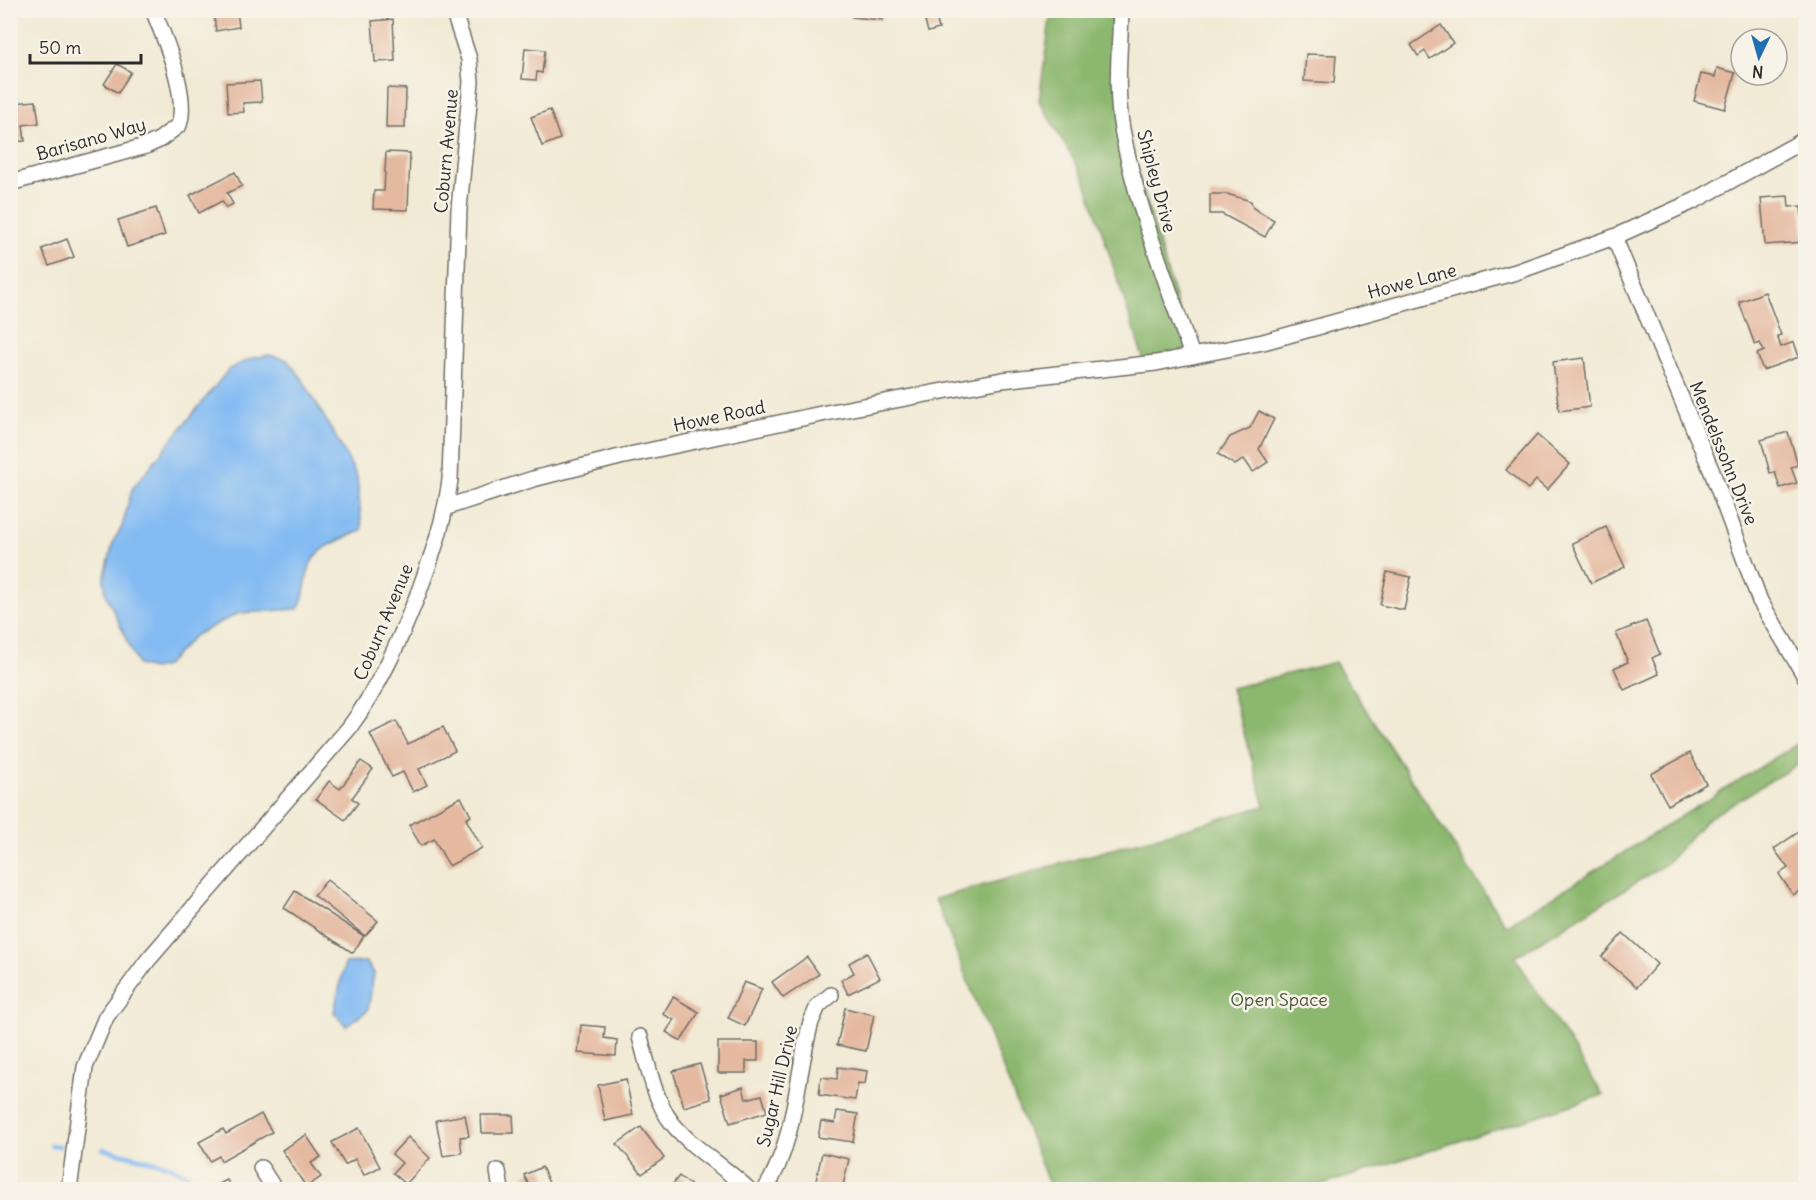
<svg xmlns="http://www.w3.org/2000/svg" width="1816" height="1200" font-family="Delius,sans-serif">
<rect width="100%" height="100%" fill="#f7f3e8"/>
<filter id="ink" filterUnits="userSpaceOnUse"><feTurbulence type="fractalNoise" baseFrequency=".0167" numOctaves="2"/><feDisplacementMap in="SourceGraphic" scale="12" xChannelSelector="R" yChannelSelector="G"/><feConvolveMatrix kernelMatrix="1 2 1 2 8 2 1 2 1" color-interpolation-filters="sRGB"/></filter>
<filter id="wash" filterUnits="userSpaceOnUse"><feTurbulence type="fractalNoise" baseFrequency=".008" numOctaves="4" result="noise"/><feDisplacementMap in="SourceGraphic" scale="24" xChannelSelector="R" yChannelSelector="G"/><feGaussianBlur stdDeviation="1.35" result="paint"/><feColorMatrix in="noise" values="0 0 0 0 0 0 0 0 0 0 0 0 0 0 0 0 0 1.4 0 .05"/><feComposite in="paint" operator="in"/></filter>
<g filter="url(#wash)">
<rect width="100%" height="100%" fill="#f1ead5"/>
<g fill="#8cb76e" stroke="#5c714c" stroke-width="1.5">
<polygon points="1051,11 1121,11 1120,111 1192,356 1145,364 1085,179 1039,101"/>
<polygon points="1335,662 1506,926 1805,739 1805,760 1707,819 1666,864 1515,957 1603,1095 1310,1189 1051,1189 935,899 1265,806 1231,688"/>
</g>
<g fill="#83bbf3" stroke="#57738f" stroke-width="1.5">
<path d="M269,355l17,4 15,18 40,69 16,31 5,53c-16,8 -43,16 -51,33 -7,15 -4,32 -13,46l-59,4 -44,22 -30,31 -12,3 -15,-4 -32,-71 -2,-15 10,-39 8,-13 10,-38 97,-120 23,-11z"/>
<polygon points="366,962 374,973 368,1010 346,1026 334,1012 345,963"/>
</g>
<g fill="none" stroke-linecap="round" stroke-linejoin="round">
<g stroke="#83bbf3" stroke-width="4.5">
<polyline points="51,1145 60,1146"/>
<polyline points="103,1149 168,1165 188,1176 188,1190"/>
</g>
</g>
<g id="blocks">
<g fill="#e5b9a0">
<polygon points="213,10 237,10 239,27 216,31"/>
<polygon points="853,10 883,10 882,20 852,17"/>
<polygon points="922,10 959,10 960,14 937,21 939,29 928,32"/>
<polygon points="393,19 395,61 375,62 372,21"/>
<polygon points="1441,25 1453,43 1430,59 1425,51 1418,56 1411,45"/>
<polygon points="525,48 545,50 542,73 537,72 536,80 522,79"/>
<polygon points="1306,54 1336,55 1334,83 1304,81"/>
<polygon points="117,64 131,72 118,93 104,84"/>
<polygon points="1717,68 1735,73 1725,109 1694,101 1701,74 1715,77"/>
<polygon points="260,81 262,102 243,103 244,112 228,113 226,83"/>
<polygon points="387,88 406,89 405,128 386,128"/>
<polygon points="36,101 39,123 23,125 25,141 10,142 10,126 16,126 13,103"/>
<polygon points="550,110 560,139 542,146 531,117"/>
<polygon points="386,152 410,153 408,210 373,209 374,191 384,191"/>
<polygon points="235,172 242,186 227,193 233,204 226,208 222,201 199,213 190,195"/>
<polygon points="1210,194 1227,194 1251,201 1253,208 1274,220 1265,237 1222,214 1210,214"/>
<polygon points="1788,196 1789,207 1801,206 1804,242 1765,245 1761,198"/>
<polygon points="156,208 165,235 127,247 118,220"/>
<polygon points="67,239 74,257 49,266 42,249"/>
<polygon points="10,282 17,283 14,312 10,312"/>
<polygon points="1765,292 1781,335 1777,336 1781,347 1794,342 1799,357 1763,370 1757,354 1764,351 1760,343 1755,345 1739,302"/>
<polygon points="1584,358 1590,407 1559,411 1553,362"/>
<polygon points="1259,411 1274,419 1259,449 1268,462 1253,472 1244,459 1235,465 1218,454 1230,437 1250,428"/>
<polygon points="1788,432 1798,465 1791,467 1797,483 1780,488 1775,472 1770,473 1761,440"/>
<polygon points="1537,435 1570,464 1547,490 1536,480 1528,489 1506,470"/>
<polygon points="1606,527 1625,567 1591,583 1572,543"/>
<polygon points="1387,572 1411,577 1404,610 1380,605"/>
<polygon points="1646,621 1660,654 1652,658 1659,674 1624,690 1614,668 1628,662 1616,633"/>
<polygon points="396,721 408,744 443,727 455,751 419,769 427,785 413,792 403,772 392,777 370,734"/>
<polygon points="1690,753 1706,784 1668,805 1651,774"/>
<polygon points="361,761 373,769 352,798 358,803 345,820 316,799 329,781 340,789"/>
<polygon points="461,797 471,816 466,819 482,848 449,866 434,839 421,846 409,825"/>
<polygon points="1806,827 1806,886 1793,895 1779,874 1788,868 1774,849"/>
<polygon points="327,880 378,921 365,936 314,895"/>
<polygon points="295,891 364,936 353,953 284,908"/>
<polygon points="1623,933 1657,964 1637,987 1602,957"/>
<polygon points="867,953 880,978 848,994 841,980 854,973 849,963"/>
<polygon points="807,957 819,974 783,998 772,982"/>
<polygon points="744,982 762,989 745,1026 728,1018"/>
<polygon points="673,997 699,1012 681,1041 666,1032 674,1020 663,1014"/>
<polygon points="845,1008 874,1015 866,1051 837,1045"/>
<polygon points="581,1025 605,1027 604,1038 617,1040 616,1056 578,1053"/>
<polygon points="718,1042 758,1042 758,1061 746,1061 746,1073 718,1073"/>
<polygon points="700,1064 711,1099 684,1107 673,1071"/>
<polygon points="838,1067 867,1071 865,1084 858,1083 855,1100 819,1095 821,1077 837,1079"/>
<polygon points="626,1079 633,1115 605,1121 598,1085"/>
<polygon points="743,1087 746,1099 762,1095 767,1112 730,1123 721,1094"/>
<polygon points="837,1111 858,1114 853,1142 818,1137 821,1121 835,1123"/>
<polygon points="261,1114 272,1132 221,1161 219,1156 210,1161 199,1142 223,1129 226,1134"/>
<polygon points="465,1115 469,1136 460,1137 462,1153 443,1156 436,1120"/>
<polygon points="481,1115 513,1115 514,1133 482,1133"/>
<polygon points="641,1127 664,1158 642,1174 617,1144"/>
<polygon points="359,1128 380,1167 364,1175 355,1159 345,1165 332,1142"/>
<polygon points="306,1135 321,1157 311,1163 321,1177 306,1187 282,1150"/>
<polygon points="408,1137 430,1158 406,1184 393,1173 402,1163 392,1154"/>
<polygon points="822,1153 849,1159 842,1190 814,1190"/>
<polygon points="542,1167 552,1190 531,1190 524,1175"/>
<polygon points="679,1176 693,1187 691,1190 668,1190"/>
<polygon points="227,1180 232,1190 206,1190"/>
</g>
</g>
</g>
<g filter="url(#ink)">
<use href="#blocks" fill-opacity="0" stroke="#706e66" stroke-width="1.5"/>
<g fill="none" stroke-linecap="round" stroke-linejoin="round">
<g stroke="#706e66" stroke-width="18">
<g id="minor">
<path d="M1121,10c-1,39 -6,80 1,119 14,77 45,153 70,227"/>
<path d="M10,183l136,-37 13,-6 20,-15c10,-30 -14,-86 -26,-115"/>
<polyline points="1614,237 1712,472 1760,601 1806,678"/>
<polyline points="447,507 533,479 620,457 826,413 1002,380 1156,363 1263,342 1516,272 1614,237 1694,201 1806,139"/>
<path d="M640,1037c8,28 14,63 32,86 21,26 53,44 77,67"/>
<polyline points="261,1168 275,1190"/>
<polyline points="498,1171 501,1190"/>
<path d="M69,1190l16,-123 21,-50 42,-57 201,-232c31,-42 50,-86 69,-134 14,-38 27,-74 32,-114l9,-271 12,-127 -2,-23 -16,-49"/>
<path d="M765,1190c31,-49 31,-114 46,-168l7,-16 13,-11"/>
</g>
</g>
<use href="#minor" stroke="#fff" stroke-width="15"/>
</g>
</g>
<g text-anchor="middle" dominant-baseline="central" stroke-width="5" stroke-linejoin="round" paint-order="stroke">
<g font-size="18" fill="#2b2b2b" stroke="#f7f3e8">
<text transform="translate(91 139) rotate(-16)">Barisano Way</text>
<text transform="translate(446 151) rotate(-85)">Coburn Avenue</text>
<text transform="translate(1157 181) rotate(75)">Shipley Drive</text>
<text transform="translate(1412 281) rotate(-15)">Howe Lane</text>
<text transform="translate(719 416) rotate(-12)">Howe Road</text>
<text transform="translate(1724 453) rotate(68)">Mendelssohn Drive</text>
<text transform="translate(383 622) rotate(-67)">Coburn Avenue</text>
<text transform="translate(777 1086) rotate(-77)">Sugar Hill Drive</text>
</g>
<g font-size="18" fill="#4c5640" stroke="#f7f3e8">
<text x="1279" y="999">Open Space</text>
</g>
</g>
<rect width="1816" height="1200" fill="none" stroke="#f7f3e8" stroke-width="36"/>
<g transform="translate(1759 57) rotate(185)"><circle r="28" fill="#f7f3e8" stroke="#a5a39c" stroke-width="1.5"/>
<path d="M0-4.5L10 22L0 15L-10 22Z" fill="#1f6fb2"/>
<text y="-9" font-size="16" font-weight="bold" text-anchor="middle" fill="#2b2b2b">N</text>
</g>
<path d="M30 54v9h111v-9" fill="none" stroke="#2b2b2b" stroke-width="3"/>
<text x="39" y="54" font-size="18" fill="#2b2b2b" stroke="#f7f3e8" stroke-width="4.5" paint-order="stroke">50 m</text>
</svg>
